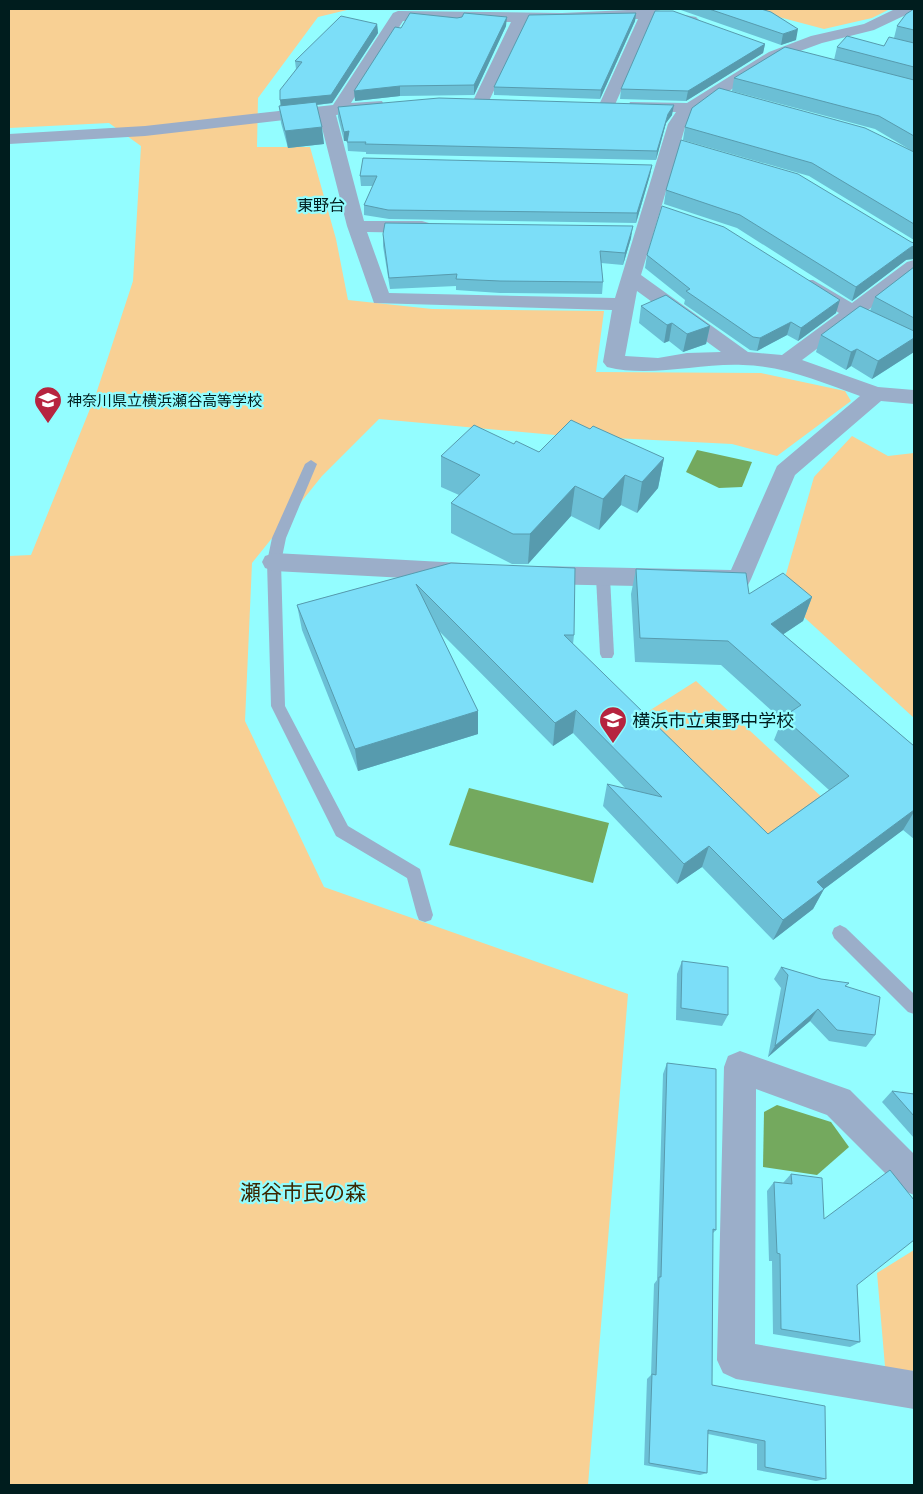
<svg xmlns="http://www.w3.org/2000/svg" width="923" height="1494" font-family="Ubuntu,'Noto Sans JP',sans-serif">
<rect width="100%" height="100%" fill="#93fdff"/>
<g fill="#f8d094">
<polygon points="9,9 351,9 318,17 258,98 257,147 310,147 336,239 348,300 432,309 604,311 596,372 761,373 845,391 851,401 777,456 732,444 555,435 379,419 322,476 252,563 245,721 324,887 628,994 588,1485 9,1485 9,556 31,555 96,394 133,281 141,146 109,123 9,128"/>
<polygon points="749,9 890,9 872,18 824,29"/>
<polygon points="852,436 888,456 914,453 914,718 780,595 814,477"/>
<polygon points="696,681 825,800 756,848 630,723"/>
<polygon points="914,1250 914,1369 903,1382 886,1378 877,1273"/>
</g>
<g fill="#74a95e">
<polygon points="697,450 752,462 742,487 719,488 686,472"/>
<polygon points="469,788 609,823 593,883 449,845"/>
<polygon points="777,1105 831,1122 849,1147 817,1175 763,1167 764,1112"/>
</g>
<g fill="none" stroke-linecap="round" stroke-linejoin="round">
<g fill="#9baec9" fill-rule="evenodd">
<polygon points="311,460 317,464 286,538 281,562 285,706 348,826 420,869 433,915 431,920 425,922 419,920 417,915 407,878 336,836 271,706 267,562 272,538 305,464"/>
<polygon points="603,572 610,577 614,654 612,658 602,658 600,654 596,577"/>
<polygon points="840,925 846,928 914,994 914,1014 908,1012 834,938 832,933 834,928"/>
</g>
<g fill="#9baec9" fill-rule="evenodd">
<path d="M649,9l47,8 3,3 -8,5 -38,-6 -40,90h-12l-2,-4 39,-86 -112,3 -37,79 -2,4h-12l-2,-4 38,-79 -108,-1 -52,82 31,-2 2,4 -2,4 -46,6 28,106h58l7,2 2,4 -2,4 -7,2 -55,-1 22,61 226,5 53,-174 8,-12 -40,-1 -6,-1 -2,-4 2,-4 57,1 82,-51 42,-16 53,-12 31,-15h19l-2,3 -38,18 -52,13 -41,15 -85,54 -10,12 -45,151 107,77 34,3 57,-42 -40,-25 -3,-4 3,-4h14l39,23 55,-41 7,-2v15l-47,36 47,25v14l-60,-29 -52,39 76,27 36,3v14l-33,-3 -86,74 -44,104 -3,6 -9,3 -202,-4 -9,-3 -3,-6 3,-6 9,-3 194,4 46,-104 83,-70c-39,-14 -75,-30 -117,-31 -45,-2 -92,13 -136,2l-4,-5 9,-52 -238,-7 -27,-77 -28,-110 -174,20 -136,8v-10l136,-8 188,-21 60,-92 5,-2 164,2zM637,291l84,61 -34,1 -29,5 -33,-2z"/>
<polygon points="274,553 462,563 471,566 474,572 471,578 462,581 274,571 265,568 262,562 265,556"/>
<polygon points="740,1051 850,1090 914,1154 914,1195 902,1190 827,1115 756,1089 755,1344 914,1371 914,1409 736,1379 723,1373 717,1360 724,1067 728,1056"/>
</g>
</g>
<g fill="#6bbfd5">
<polygon points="520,9 578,9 520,10"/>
<polygon points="672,9 761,9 796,40 781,45 678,9"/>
<polygon points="914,9 914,152 875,129 732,91 734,78 834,60 837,47 884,46 894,38 897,26"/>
<polygon points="636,13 635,21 600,99 494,95 494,87"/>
<polygon points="377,24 378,33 332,103 317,105 324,144 288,148 281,123 279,106 280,106 296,69 295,61"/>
<polygon points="506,26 474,95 400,96 355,101 401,28"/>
<polygon points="765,44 763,53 686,101 620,99 621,89"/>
<polygon points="338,107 672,115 666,123 656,160 366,154 366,152 348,151 347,141 344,141 338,117"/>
<polygon points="685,127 914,152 914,240 809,176 683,140"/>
<polygon points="652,165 650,175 636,223 389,219 364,215 364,205 373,186 361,186 360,176"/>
<polygon points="666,190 911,242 906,260 852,301 737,228 664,204"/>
<polygon points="383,234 631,238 623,265 601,263 603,282 602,294 500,293 456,290 456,286 390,289 383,246"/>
<polygon points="647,255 836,313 798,341 787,335 757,351 750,350 684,304 685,300 645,268"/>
<polygon points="914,267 914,352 872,379 851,366 846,370 816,352 821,335 870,311 875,297"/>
<polygon points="641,306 710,326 706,344 683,352 669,341 664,343 639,323"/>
<polygon points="590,429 664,458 658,488 637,513 621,505 599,530 571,516 528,564 512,564 451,533 451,503 459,495 441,487 441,456 514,444 539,452"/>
<polygon points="451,563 574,635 573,644 768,834 829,790 774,740 782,720 721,665 635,662 631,594 636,569 749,594 812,597 803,621 783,634 914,746 914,839 903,830 824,889 813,909 773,940 702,867 677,884 603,806 607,784 626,789 573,733 553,746 439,631 478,711 478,734 358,771 302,630 297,605"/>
<polygon points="682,961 728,1015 722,1026 676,1020 677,974"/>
<polygon points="781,967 847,987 875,1035 866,1047 829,1041 810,1021 768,1057 781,988 774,979"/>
<polygon points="667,1063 716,1230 713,1233 712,1385 826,1479 816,1481 757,1470 757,1444 708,1434 707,1473 700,1475 644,1465 647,1379 651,1375 654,1284 657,1280 663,1074"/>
<polygon points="892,1091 914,1094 914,1138 882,1102"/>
<polygon points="791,1174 824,1219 857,1285 860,1342 850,1347 773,1334 772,1261 769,1261 767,1191 774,1182 783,1183"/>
</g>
<g fill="#579bae">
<polygon points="636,13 635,21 600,99 601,90"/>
<polygon points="507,17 506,26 474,95 474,85"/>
<polygon points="377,24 378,33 332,103 281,109 280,100"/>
<polygon points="798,29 796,40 781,45 783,34"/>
<polygon points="765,44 763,53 686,101 688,91"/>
<polygon points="400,86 400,96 355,101 354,91"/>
<polygon points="674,105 672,115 666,123 656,160 657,151 668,114"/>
<polygon points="322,127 324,144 288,148 285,131"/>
<polygon points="349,131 350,141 344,141 344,132"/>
<polygon points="652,165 650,175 636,223 637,213"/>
<polygon points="633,226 631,238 623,265 625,253"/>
<polygon points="914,246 914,259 906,260 852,301 856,287 911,247"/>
<polygon points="840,300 836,313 798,341 801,328"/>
<polygon points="791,322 787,335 757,351 760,338"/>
<polygon points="672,323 669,341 664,343 667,325"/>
<polygon points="710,326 706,344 683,352 687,334"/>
<polygon points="914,338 914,352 872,379 878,361"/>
<polygon points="857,349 851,366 846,370 851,352"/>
<polygon points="664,458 658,488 637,513 642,482"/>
<polygon points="625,475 621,505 599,530 603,499"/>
<polygon points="575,486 571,516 528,564 530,534"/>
<polygon points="812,597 803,621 763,648 771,624"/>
<polygon points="576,710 573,733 553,746 555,723"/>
<polygon points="478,711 478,734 358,771 355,749"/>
<polygon points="914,810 914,812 903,830 824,889 813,909 773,940 783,920 817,882"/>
<polygon points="709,846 702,867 677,884 684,864"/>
<polygon points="818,1009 810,1021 768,1057 775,1046"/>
</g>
<g fill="#7cdef8" stroke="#579bae">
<polygon points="709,9 761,9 771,12 798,29 783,34"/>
<polygon points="914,9 914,30 897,26 906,14"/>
<polygon points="655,11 673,11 765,44 688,91 621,89"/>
<polygon points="410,13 457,18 462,17 464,13 507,17 474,85 400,86 354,91 395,27 401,28"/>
<polygon points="636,13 601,90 494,87 529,15"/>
<polygon points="341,16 377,24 331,95 280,100 280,90 302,62 295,61"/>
<polygon points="847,36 884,46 889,37 914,43 914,67 837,47"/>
<polygon points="785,47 914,80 914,136 879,116 734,78"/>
<polygon points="719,88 865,128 914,152 914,224 812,163 685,127 692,108"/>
<polygon points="439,98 674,105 668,114 657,151 365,144 366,142 347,142 349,131 344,132 338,107"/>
<polygon points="316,102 322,127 285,131 279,106"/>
<polygon points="681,140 798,174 911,242 914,243 914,246 911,247 856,287 740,215 666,190"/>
<polygon points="363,158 652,165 637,213 388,210 364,205 377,176 360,176"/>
<polygon points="662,206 724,227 840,300 801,328 791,322 760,338 753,337 686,291 690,289 647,255"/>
<polygon points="385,223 633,226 625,253 600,251 603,282 500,281 456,279 457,274 389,278 383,234"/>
<polygon points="914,267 914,318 875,297"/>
<polygon points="666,295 710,326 687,334 672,323 667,325 641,306"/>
<polygon points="860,306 914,331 914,338 878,361 857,349 851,352 821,335"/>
<polygon points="571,420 590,429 593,426 664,458 642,482 625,475 603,499 575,486 530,534 513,534 451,503 480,475 441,456 474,425 514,444 516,441 539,452"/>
<polygon points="451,563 575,568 574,635 564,635 768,834 849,776 783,717 801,705 728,641 640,638 636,569 746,573 749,594 783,573 812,597 771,624 914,746 914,810 817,882 824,889 783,920 709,846 684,864 607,784 662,797 576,710 555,723 416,584 478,711 355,749 297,605"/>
<polygon points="682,961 728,967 728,1015 681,1008"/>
<polygon points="781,967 821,979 849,983 845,986 880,997 875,1035 837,1030 818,1009 775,1046 788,975"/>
<polygon points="667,1063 716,1069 716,1230 713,1229 712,1385 825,1406 826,1479 765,1467 765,1441 708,1430 707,1473 649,1463 652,1374 656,1375 659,1277 661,1277"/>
<polygon points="892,1091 914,1094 914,1116"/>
<polygon points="890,1170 914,1200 914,1240 857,1285 860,1342 781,1329 780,1254 777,1253 774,1182 792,1184 791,1174 822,1178 824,1219"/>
</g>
<defs>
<g id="school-pin" transform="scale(1.4375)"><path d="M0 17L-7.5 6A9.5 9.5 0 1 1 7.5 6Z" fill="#b6243f" stroke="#93fdff"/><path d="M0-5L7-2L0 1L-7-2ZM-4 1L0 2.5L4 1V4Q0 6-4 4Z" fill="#fff"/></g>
</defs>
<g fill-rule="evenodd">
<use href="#school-pin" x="48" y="400"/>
<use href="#school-pin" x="613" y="720"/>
</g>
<g text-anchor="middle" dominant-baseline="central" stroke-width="4.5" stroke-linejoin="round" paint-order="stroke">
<g font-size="15" fill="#001d1e" stroke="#93fdff" text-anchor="start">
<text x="67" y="400">神奈川県立横浜瀬谷高等学校</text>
</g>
<g font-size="16" fill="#001d1e" stroke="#93fdff">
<text x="321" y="205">東野台</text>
</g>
<g font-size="18" fill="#001d1e" stroke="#93fdff" text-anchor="start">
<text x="632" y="720">横浜市立東野中学校</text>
</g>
<g font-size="21" fill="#3c2702" stroke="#93fdff">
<text x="303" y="1192">瀬谷市民の森</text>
</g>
</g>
<rect width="923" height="1494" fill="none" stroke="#001d1e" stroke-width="20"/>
</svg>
